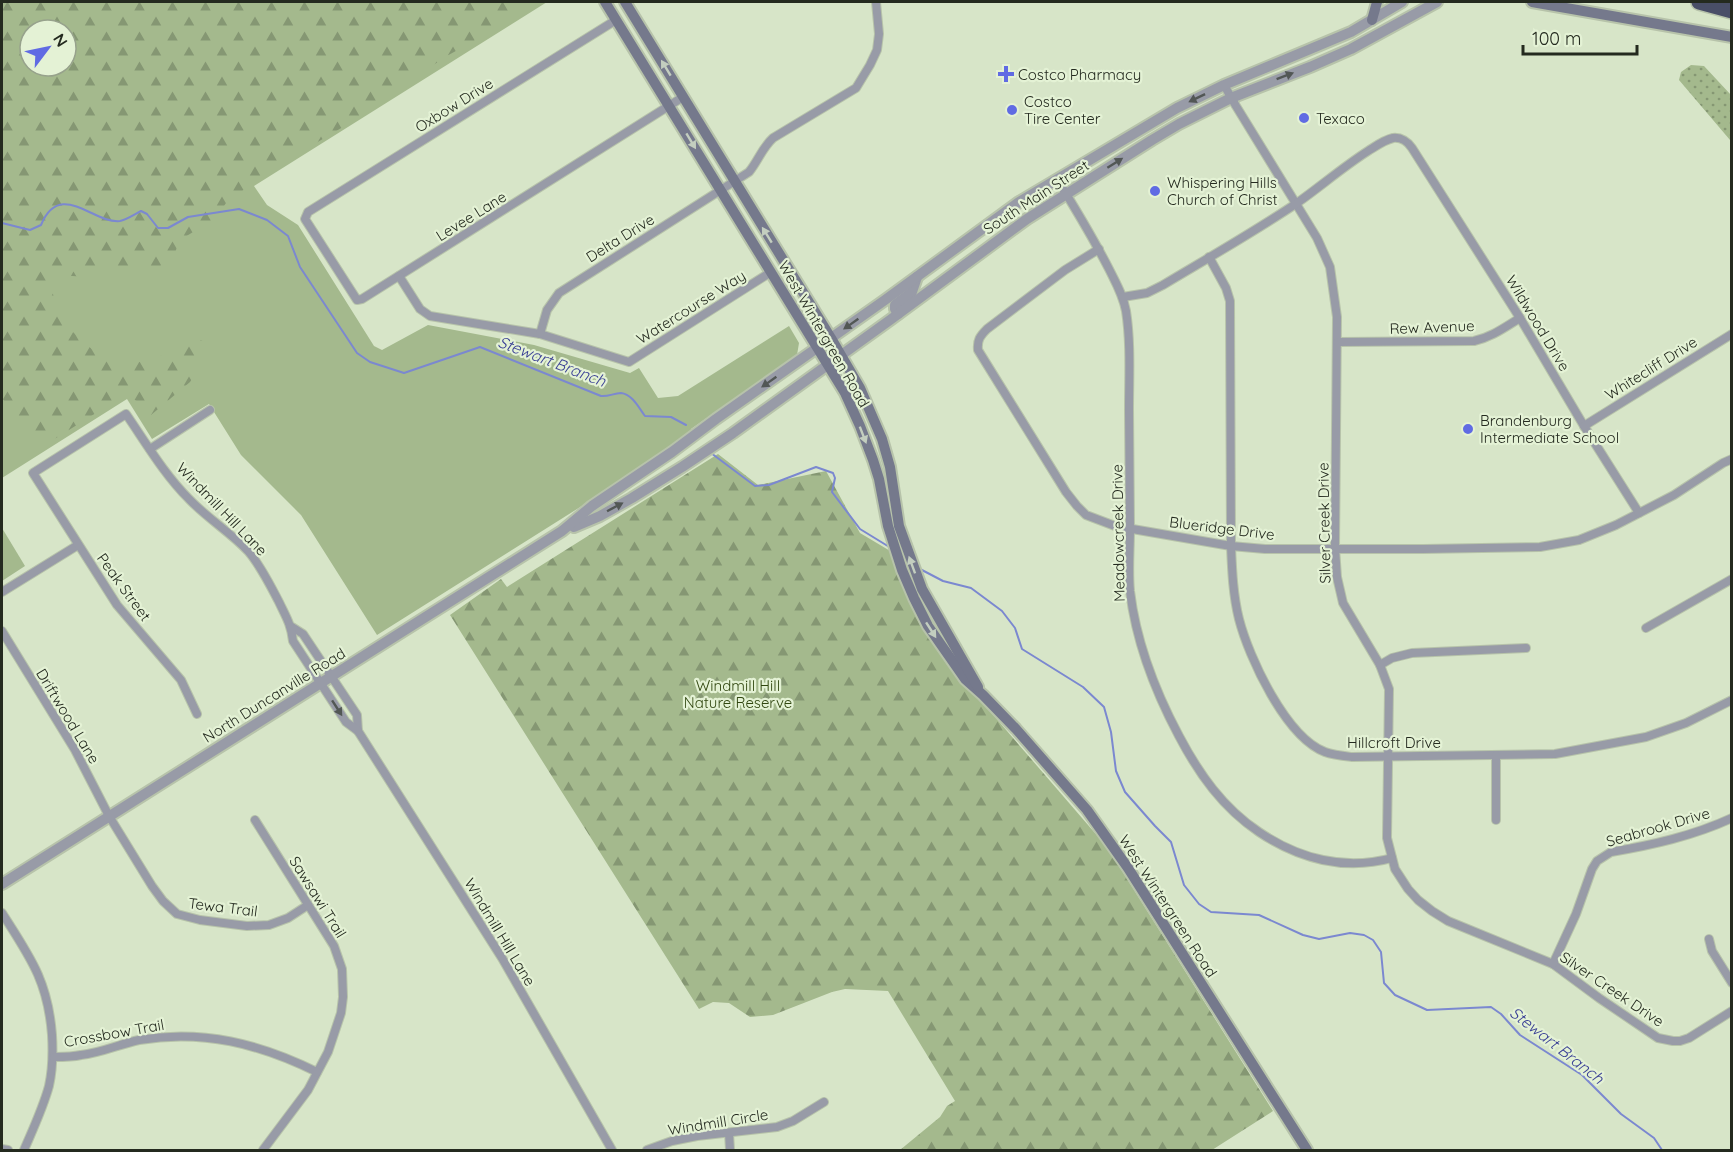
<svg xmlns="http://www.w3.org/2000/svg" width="1733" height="1152" font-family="Quicksand,sans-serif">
<defs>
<pattern id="forest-firs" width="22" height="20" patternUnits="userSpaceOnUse" patternTransform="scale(1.5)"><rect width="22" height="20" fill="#a4b98d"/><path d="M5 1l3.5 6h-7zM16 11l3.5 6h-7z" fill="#859773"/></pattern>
<pattern id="park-dots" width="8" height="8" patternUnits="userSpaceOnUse" patternTransform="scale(1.5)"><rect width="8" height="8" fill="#a4b98d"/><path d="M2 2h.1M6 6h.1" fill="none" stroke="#859773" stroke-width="1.8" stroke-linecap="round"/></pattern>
</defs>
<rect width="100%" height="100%" fill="#d7e5c8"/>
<g fill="#a4b98d" fill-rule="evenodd">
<path d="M2,2h545l-293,184 13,19 31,20 76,121 8,4 46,-25 106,20 96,28 9,-5 19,30 20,-2 111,-70 10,17 -2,12 -106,74 2,7 -316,199 -76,-120 -60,-60 -32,-51 -57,35 -25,-40 -125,79zM30,30h36v36h-36z"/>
<polygon points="2,528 25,566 2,581"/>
</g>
<g fill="url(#forest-firs)" fill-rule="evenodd">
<path d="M2,2h528l-40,30 -45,25 -92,64 -84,50 -43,32 -10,15 -36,22 -8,20 -12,6 -55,2 -19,9 -40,-3 17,49 42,38 46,1 41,-26 21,10 -23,36 -39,33 -7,-10 -24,-13 -13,14 -54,34 -24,-8 -27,-34zM30,30h36v36h-36z"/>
<polygon points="718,454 758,485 826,471 860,533 902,558 927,622 957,673 1107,847 1273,1111 1212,1150 900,1150 940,1117 947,1106 955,1101 888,991 845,989 832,992 773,1015 750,1017 729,1003 713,1002 699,1009 450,615 501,579 507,587"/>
</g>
<polygon fill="url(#park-dots)" points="1691,65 1704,66 1731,95 1731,148 1730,140 1679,80 1681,72"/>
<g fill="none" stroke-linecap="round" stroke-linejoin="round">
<g stroke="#7b88d0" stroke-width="2">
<path d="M2,223l28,7 11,-5c19,-46 52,-1 79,-4 6,-1 15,-7 21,-10l6,3 11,14h10l20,-11 51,-8 28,11 21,16 12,31 57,86 13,9 34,11 76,-26 121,49c7,1 13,-3 20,-3 11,1 18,15 24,23l26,1 15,8"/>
<polyline points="711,453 755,486 769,485 816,467 833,473 835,478 832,492 860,529 891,548"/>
<polyline points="920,569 943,581 971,588 1002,611 1015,628 1022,649 1083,687 1104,707 1111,732 1116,771 1125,792 1155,826 1171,842 1184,885 1199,904 1211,912 1259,915 1303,935 1319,939 1350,933 1364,935 1373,940 1381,952 1384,983 1395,995 1427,1010 1491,1007 1501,1014 1520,1035 1582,1075 1621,1114 1654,1138 1662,1150"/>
</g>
<g stroke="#b7c3aa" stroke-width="10">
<g id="minor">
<polyline points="616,20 308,212 305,219 357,300 362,299 683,97"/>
<polyline points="1224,85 1236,106 1317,238 1330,267 1337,317 1335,548 1337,577 1343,603 1380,665 1389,689 1387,838 1395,869 1408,889 1418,900 1432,911 1448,921 1553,964 1599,998 1658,1038 1673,1041 1680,1041 1689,1038 1732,1011"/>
<path d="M1057,179c18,29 36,59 52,90 7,14 14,26 17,42 5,32 3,66 3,99 0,39 1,78 1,118 0,21 -2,42 0,63 6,50 25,100 49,145 20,38 44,72 80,96 40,27 86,39 133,26"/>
<path d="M1099,249l-34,21 -78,59c-7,7 -10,11 -9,21l88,142 11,14 9,9 29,11 116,20 34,3h158l117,-2 39,-7 37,-15 58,-30 49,-32 9,-4"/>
<path d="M1209,257l17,31 4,13 1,245c1,24 2,49 8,73 10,39 47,118 86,133 8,3 18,4 27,5l203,-3 91,-17 40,-14 46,-23"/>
<polyline points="399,276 420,309 430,316 540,334 629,362 771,272"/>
<path d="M1123,297l24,-4 16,-8c45,-27 91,-53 134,-82 24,-17 46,-36 71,-52 8,-5 16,-11 25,-13 8,-1 15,4 19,10l108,170 64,108 55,87"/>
<path d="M540,334l7,-24 12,-17 190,-121c9,-11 13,-24 24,-34l83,-50 14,-23 7,-15 2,-16 -3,-32"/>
<path d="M1338,342l136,-1c18,-4 31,-14 46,-23"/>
<polyline points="1584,426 1732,334"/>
<polyline points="150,449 210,410"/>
<polyline points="2,592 78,545"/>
<polyline points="292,627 303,634 357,715 358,731"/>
<polyline points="1646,628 1732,579"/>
<polyline points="2,631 75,750 109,816 152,886 163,901 177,914 200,920 247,926 269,925 288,918 308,905"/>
<polyline points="1380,665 1392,658 1412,653 1526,648"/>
<path d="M197,714l-16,-34 -64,-75 -84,-132 93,-59c20,29 38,60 63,85 18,19 41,33 59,52 13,15 22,34 31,51 7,15 12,22 14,39l53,81 12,9 144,227 110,192"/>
<polyline points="1496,756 1496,820"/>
<polyline points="255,820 334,946 342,969 343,997 341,1013 328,1052 308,1090 263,1150"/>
<path d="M2,913c28,44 46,68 50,122 1,17 1,33 -3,51 -6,22 -16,43 -25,64"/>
<polyline points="1709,939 1712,951 1732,983"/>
<path d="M1553,964l23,-50 16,-45 5,-8 14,-9c41,-7 82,-16 121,-34"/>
<path d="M54,1057c9,0 18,0 27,-2 20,-2 39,-11 58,-15 64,-11 121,4 178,32"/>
<polyline points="729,1133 730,1150"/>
<polyline points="2,1149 8,1150"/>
<polyline points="647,1150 672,1141 697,1136 777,1127 793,1121 824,1102"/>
</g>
</g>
<g stroke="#b7c3aa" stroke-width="14">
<g id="tertiary">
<polyline points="898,314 895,309 895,305 912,292 917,277"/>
<polyline points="574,527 600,516 632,498 682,467 733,433 890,320 1027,219 1152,140 1179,124 1231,98 1310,67 1351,49 1437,2"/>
<polyline points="2,884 562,531 592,506 672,452 716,419 885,300 1019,202 1177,108 1224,85 1351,32 1402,2"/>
</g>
</g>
<g stroke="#b7c3aa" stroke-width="14">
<g id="secondary">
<polyline points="605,2 845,393 860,426 873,460 879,479 888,526 902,570 914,598 928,626 965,679 983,695 1016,729 1087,810 1128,868 1307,1150"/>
<polyline points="625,2 831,338 860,388 882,439 890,467 899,526 922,589 978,687"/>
<polyline points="1532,2 1732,37"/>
<polyline points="1372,20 1377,2"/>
</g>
</g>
<g stroke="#b7c3aa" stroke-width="18">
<polyline id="motorway" points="1699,2 1732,11"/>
</g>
<use href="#minor" stroke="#989ba7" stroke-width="8"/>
<use href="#tertiary" stroke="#989ba7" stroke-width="10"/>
<use href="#secondary" stroke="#75798c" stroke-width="10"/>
<use href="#motorway" stroke="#494e67" stroke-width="15"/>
</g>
<defs><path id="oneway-solid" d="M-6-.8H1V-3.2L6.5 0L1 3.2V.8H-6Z" transform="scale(1.5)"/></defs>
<g fill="#c3cebf">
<use href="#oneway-solid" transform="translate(666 68) rotate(-121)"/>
<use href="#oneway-solid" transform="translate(691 141) rotate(59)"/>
<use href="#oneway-solid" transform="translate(767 235) rotate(-122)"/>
<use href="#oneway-solid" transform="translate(863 435) rotate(69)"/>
<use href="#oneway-solid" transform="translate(912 565) rotate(-110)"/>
<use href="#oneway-solid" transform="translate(931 630) rotate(57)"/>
</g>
<g fill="#525755">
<use href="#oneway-solid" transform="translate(1285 76) rotate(-21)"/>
<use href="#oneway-solid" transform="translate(1197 98) rotate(154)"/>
<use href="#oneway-solid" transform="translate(1115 163) rotate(-32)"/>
<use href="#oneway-solid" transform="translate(851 324) rotate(145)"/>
<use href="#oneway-solid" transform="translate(769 382) rotate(145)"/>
<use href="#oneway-solid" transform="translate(615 507) rotate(-28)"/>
<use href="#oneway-solid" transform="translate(337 708) rotate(57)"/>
</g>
<g fill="#606be3" stroke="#e4f2d5" stroke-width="2">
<path d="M1003 65h6v6h6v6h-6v6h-6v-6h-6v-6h6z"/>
<circle cx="1012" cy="110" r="6"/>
<circle cx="1304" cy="118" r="6"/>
<circle cx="1155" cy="191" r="6"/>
<circle cx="1468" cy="429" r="6"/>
</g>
<g text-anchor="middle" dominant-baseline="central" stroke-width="4.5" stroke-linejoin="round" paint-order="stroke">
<g font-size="15" fill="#242a1f" stroke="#e4f2d5" text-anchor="start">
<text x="1018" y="74">Costco Pharmacy</text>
<text x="1024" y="101">Costco<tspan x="1024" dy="17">Tire Center</tspan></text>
<text x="1316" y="118">Texaco</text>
<text x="1167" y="182">Whispering Hills<tspan x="1167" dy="17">Church of Christ</tspan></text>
<text x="1480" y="420">Brandenburg<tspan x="1480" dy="17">Intermediate School</tspan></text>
</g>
<g font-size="15" fill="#242a1f" stroke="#e4f2d5">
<text transform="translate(454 105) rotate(-32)">Oxbow Drive</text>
<text transform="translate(1036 197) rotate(-33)">South Main Street</text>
<text transform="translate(471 216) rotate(-32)">Levee Lane</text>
<text transform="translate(620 238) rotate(-32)">Delta Drive</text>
<text transform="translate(691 307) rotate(-32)">Watercourse Way</text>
<text transform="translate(1538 323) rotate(59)">Wildwood Drive</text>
<text transform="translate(1432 327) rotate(-2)">Rew Avenue</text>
<text transform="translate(824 334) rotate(60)">West Wintergreen Road</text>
<text transform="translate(1651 368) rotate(-32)">Whitecliff Drive</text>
<text transform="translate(222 509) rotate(46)">Windmill Hill Lane</text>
<text transform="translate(1324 523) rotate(-91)">Silver Creek Drive</text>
<text transform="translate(1222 528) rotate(7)">Blueridge Drive</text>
<text transform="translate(1118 533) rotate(-91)">Meadowcreek Drive</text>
<text transform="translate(124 587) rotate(54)">Peak Street</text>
<text transform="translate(274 695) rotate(-32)">North Duncanville Road</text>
<text transform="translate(68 716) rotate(59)">Driftwood Lane</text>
<text x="1394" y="742">Hillcroft Drive</text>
<text transform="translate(1658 827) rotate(-16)">Seabrook Drive</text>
<text transform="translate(318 897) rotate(58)">Sawsawi Trail</text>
<text transform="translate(1168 906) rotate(57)">West Wintergreen Road</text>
<text transform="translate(223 907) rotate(7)">Tewa Trail</text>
<text transform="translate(500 932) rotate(59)">Windmill Hill Lane</text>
<text transform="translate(1612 989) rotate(34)">Silver Creek Drive</text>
<text transform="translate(114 1033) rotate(-10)">Crossbow Trail</text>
<text transform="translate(718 1122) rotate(-9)">Windmill Circle</text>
</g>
<g font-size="15" fill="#30460f" stroke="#e4f2d5">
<text x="738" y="685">Windmill Hill<tspan x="738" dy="17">Nature Reserve</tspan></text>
</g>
<g font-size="16" font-style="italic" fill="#393f95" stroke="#e4f2d5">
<text transform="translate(552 361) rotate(21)">Stewart Branch</text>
<text transform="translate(1557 1045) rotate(38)">Stewart Branch</text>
</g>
</g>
<rect width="1733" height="1152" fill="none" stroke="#242a1f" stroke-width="6"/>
<g transform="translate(48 48) rotate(58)"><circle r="28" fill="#e4f2d5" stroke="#97a28c" stroke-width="1.5"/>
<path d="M0-4.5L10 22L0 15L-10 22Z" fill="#606be3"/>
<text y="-9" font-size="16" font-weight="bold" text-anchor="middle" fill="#242a1f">N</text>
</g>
<path d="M1523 45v9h114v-9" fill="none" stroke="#242a1f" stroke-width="3"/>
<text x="1532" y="45" font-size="18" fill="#242a1f" stroke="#e4f2d5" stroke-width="4.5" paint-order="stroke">100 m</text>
</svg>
